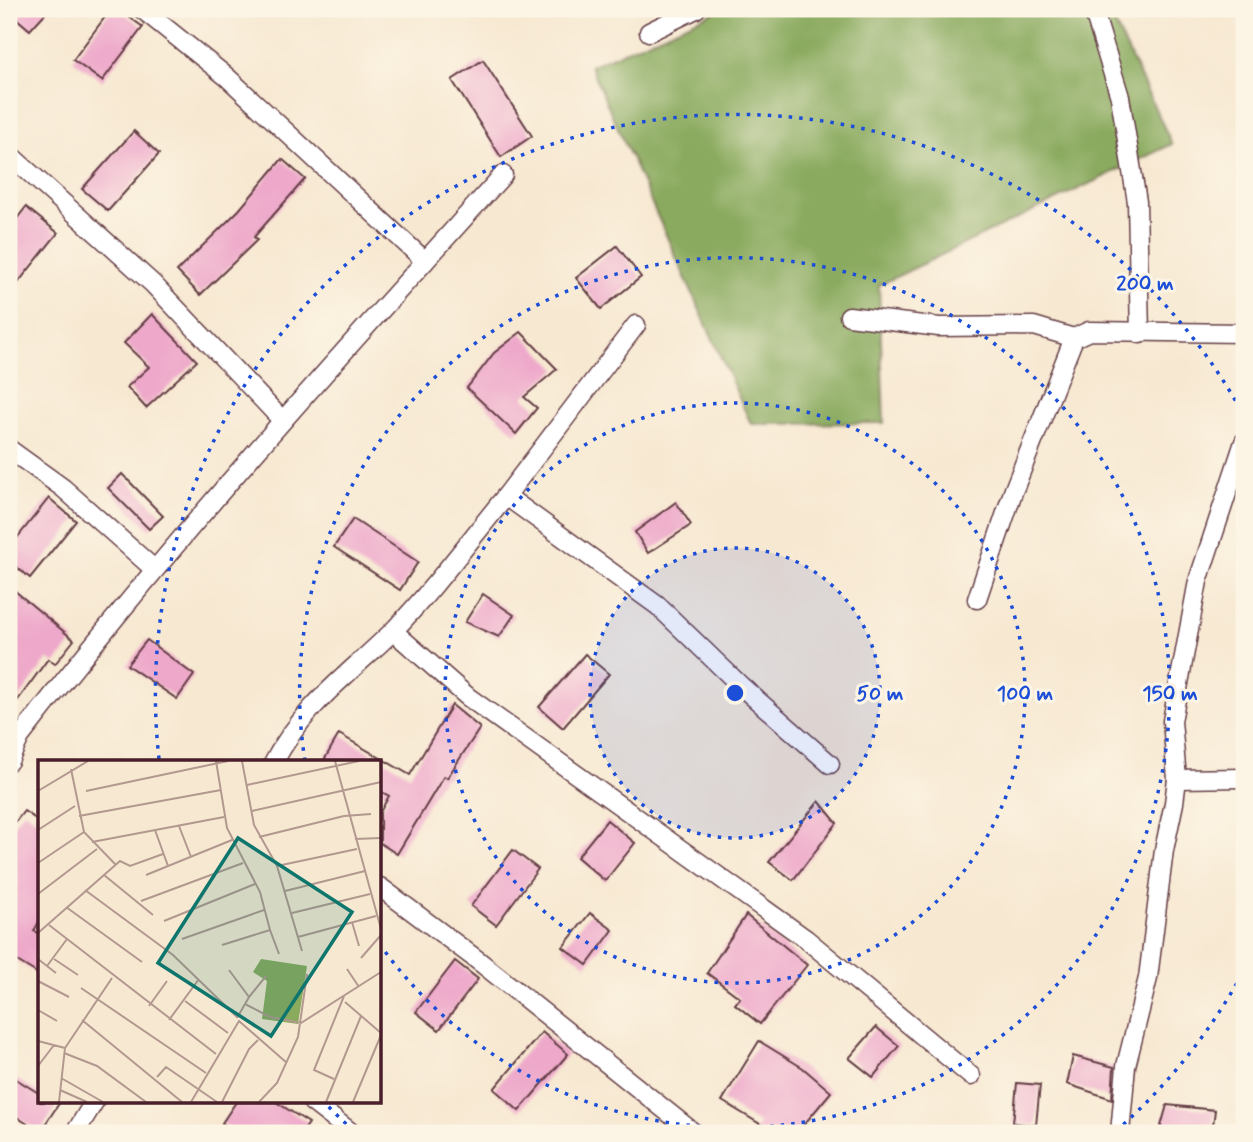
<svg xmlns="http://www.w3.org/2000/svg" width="1253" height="1142" font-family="Mynerve,sans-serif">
<rect width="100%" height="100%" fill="#fcf5e5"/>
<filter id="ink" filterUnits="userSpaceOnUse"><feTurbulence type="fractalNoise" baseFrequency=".0143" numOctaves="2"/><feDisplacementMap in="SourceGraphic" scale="14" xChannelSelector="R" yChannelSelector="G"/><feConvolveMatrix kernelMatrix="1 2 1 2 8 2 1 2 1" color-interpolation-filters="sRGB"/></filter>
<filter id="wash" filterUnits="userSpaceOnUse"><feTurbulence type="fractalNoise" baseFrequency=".00686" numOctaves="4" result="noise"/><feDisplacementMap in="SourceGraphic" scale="28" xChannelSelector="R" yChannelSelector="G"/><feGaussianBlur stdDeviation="1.57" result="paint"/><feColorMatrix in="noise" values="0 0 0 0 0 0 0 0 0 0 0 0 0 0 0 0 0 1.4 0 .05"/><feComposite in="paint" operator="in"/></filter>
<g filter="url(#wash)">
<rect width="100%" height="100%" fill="#f7e8d1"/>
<polygon fill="#8aaa5e" stroke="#6a6444" stroke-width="2" points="721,9 1108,9 1172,144 879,285 884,423 751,424 590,66"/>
<g id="blocks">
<g fill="#eea9ca">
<polygon points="9,9 49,9 30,30 9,12"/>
<polygon points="111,9 118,9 143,27 102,81 73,60"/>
<polygon points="483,60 532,136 501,157 452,80"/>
<polygon points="134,131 159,154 108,211 82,189"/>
<polygon points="282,159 305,179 254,237 257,240 200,295 177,271 239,210"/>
<polygon points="26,207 58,233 9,294 9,229"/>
<polygon points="617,246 641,277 601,309 576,278"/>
<polygon points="152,314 197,361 146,408 127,387 149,367 124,343"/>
<polygon points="521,332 557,369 524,397 537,408 516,434 467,388 494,353"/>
<polygon points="122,474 163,516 149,529 108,488"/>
<polygon points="49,498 76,521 30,578 9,561 9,548"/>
<polygon points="676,502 691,525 648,553 635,532"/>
<polygon points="353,519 418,562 400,590 334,547"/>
<polygon points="9,586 74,640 55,664 48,659 18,700 9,694"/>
<polygon points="483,594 514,615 499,637 465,622"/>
<polygon points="147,640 194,675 177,699 127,665"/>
<polygon points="585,654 609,674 563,728 539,707"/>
<polygon points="452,705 480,728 447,778 444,776 397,854 380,843 380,812 389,796 380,791 380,762 323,762 339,734 410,775"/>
<polygon points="819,801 837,823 793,880 769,862"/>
<polygon points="24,811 40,822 40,920 34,931 40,934 40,975 9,956 9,830"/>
<polygon points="607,820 635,843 605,881 577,857"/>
<polygon points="513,850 538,869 496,925 471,906"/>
<polygon points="590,913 613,930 587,965 563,947"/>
<polygon points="746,915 807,965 760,1024 735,1004 740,998 707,973"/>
<polygon points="455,961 478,979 439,1030 416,1012"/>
<polygon points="876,1027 899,1046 873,1077 849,1058"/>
<polygon points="542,1032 568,1054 519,1111 494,1089"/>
<polygon points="759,1041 803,1068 831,1092 797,1133 752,1133 760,1124 722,1101"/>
<polygon points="1073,1056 1114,1067 1112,1099 1067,1084"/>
<polygon points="16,1079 40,1094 40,1102 60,1102 40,1132 9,1112 9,1091"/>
<polygon points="1017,1083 1040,1085 1036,1125 1013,1123"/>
<polygon points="236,1102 276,1102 309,1123 302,1133 237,1133 222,1123"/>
<polygon points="1167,1105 1215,1110 1212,1133 1159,1133"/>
</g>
</g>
</g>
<g filter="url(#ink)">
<use href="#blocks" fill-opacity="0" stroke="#643d44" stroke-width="2"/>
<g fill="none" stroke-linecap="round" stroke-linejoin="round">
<g stroke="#643d44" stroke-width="21">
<g id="minor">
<polyline points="142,9 227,77 425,261"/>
<polyline points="1093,9 1120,97 1137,202 1140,334"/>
<polyline points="649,32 696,9"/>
<polyline points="9,154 153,284 281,419"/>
<polyline points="849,316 939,327 1034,326 1074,338"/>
<polyline points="9,449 63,488 154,569"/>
<polyline points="506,496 636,325"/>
<polyline points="977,599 1013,492 1074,338 1089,331 1244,333"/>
<polyline points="393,631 468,697 806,939 971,1076"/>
<path d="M9,761l11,-24c152,-196 317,-379 483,-562"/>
<path d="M274,762c29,-56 74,-87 118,-130 41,-42 77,-91 114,-136l152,110 83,80 89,78"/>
<polyline points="1177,779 1244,778"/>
<polyline points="380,887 480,962 694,1133"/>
<polyline points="312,1102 352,1133"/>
<polyline points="75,1133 94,1102"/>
<polyline points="1120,1133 1126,1066 1148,978 1164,850 1174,803 1177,779 1172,721 1198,581 1244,442"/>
</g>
</g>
<use href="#minor" stroke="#fff" stroke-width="18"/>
</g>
</g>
<circle cx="735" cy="693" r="145" fill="#1d4ed8" fill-opacity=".12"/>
<g fill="none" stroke="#1d4ed8" stroke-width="3.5" stroke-dasharray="3.5 7">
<circle cx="735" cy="693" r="145"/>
<circle cx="735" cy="693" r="290"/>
<path d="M305 761A435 435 0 1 1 381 946"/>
<path d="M1242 974A580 580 0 0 1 1116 1131M354 1131A580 580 0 0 1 325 1103M159 759A580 580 0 0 1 1242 412"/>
</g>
<g transform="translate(38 760)">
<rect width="343" height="343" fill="#f7e8d1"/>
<path d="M223,199l46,7 -9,58 -36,-5 5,-38 -14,-9z" fill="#8aaa5e"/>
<path fill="none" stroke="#b2988f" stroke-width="2" d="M178,1l11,67 33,64 10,38 -48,15M204,1l12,64 23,41 25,85M297,1l46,168M33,9l13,63 32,33M209,25l112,-24M0,31l50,-30M48,31l142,-30M214,51l129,-29M41,56l142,-26M141,66l12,31M0,70l37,-24M117,70l13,36M221,77l85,-21 27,-2M317,79l26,-1M54,82l132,-25M0,103l46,-31M239,106l80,-17M66,115l49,40M108,115l86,-35M47,130l88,65 64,62M247,131l80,-20M0,134l59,-45M103,141l102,-38M28,147l76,55M254,153l78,-19M126,161l91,-37M314,162l7,24M11,165l167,129M232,170l9,24M0,173l82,-72 10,5 33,-12M260,177l78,-21M144,179l82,-29M323,198l20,-23M0,199l18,14M16,199l24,16M9,206l20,-27M309,209l12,18M191,210l20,27 -12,21M0,221l31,16M43,228l125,85M211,237l17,-21M147,241l43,32M307,242l36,31M207,244l25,13 31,6 80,-51M111,246l18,-25M0,250l19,11M44,260l100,82M131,260l30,-41M0,281l27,7M26,293l33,13 49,36M0,306l16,-21M119,317l9,-10 51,35M23,318l42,24M296,319l-20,-9 30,-74M22,330l27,12M21,342l6,-54 47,-70M153,342l48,-81 48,42M184,342l27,-53 9,-9M221,342l18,-19 21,-46 9,-63M288,342l35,-86M315,342l28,-67"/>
<path fill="#0f766e" fill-opacity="0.15" stroke="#0f766e" stroke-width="3.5" d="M200,78l114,74 -81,124 -113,-73z"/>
<rect width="343" height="343" fill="none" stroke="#4a1f2b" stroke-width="3.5"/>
</g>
<circle cx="735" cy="693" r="10" fill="#1d4ed8" stroke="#fcf5e5" stroke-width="3.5"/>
<g font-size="21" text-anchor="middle" font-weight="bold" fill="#1d4ed8" stroke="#fcf5e5" stroke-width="6" stroke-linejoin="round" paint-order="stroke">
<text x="1145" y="290">200 m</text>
<text x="880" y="700">50 m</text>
<text x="1025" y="700">100 m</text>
<text x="1170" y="700">150 m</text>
</g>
<rect width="1253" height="1142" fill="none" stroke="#fcf5e5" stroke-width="35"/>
</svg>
